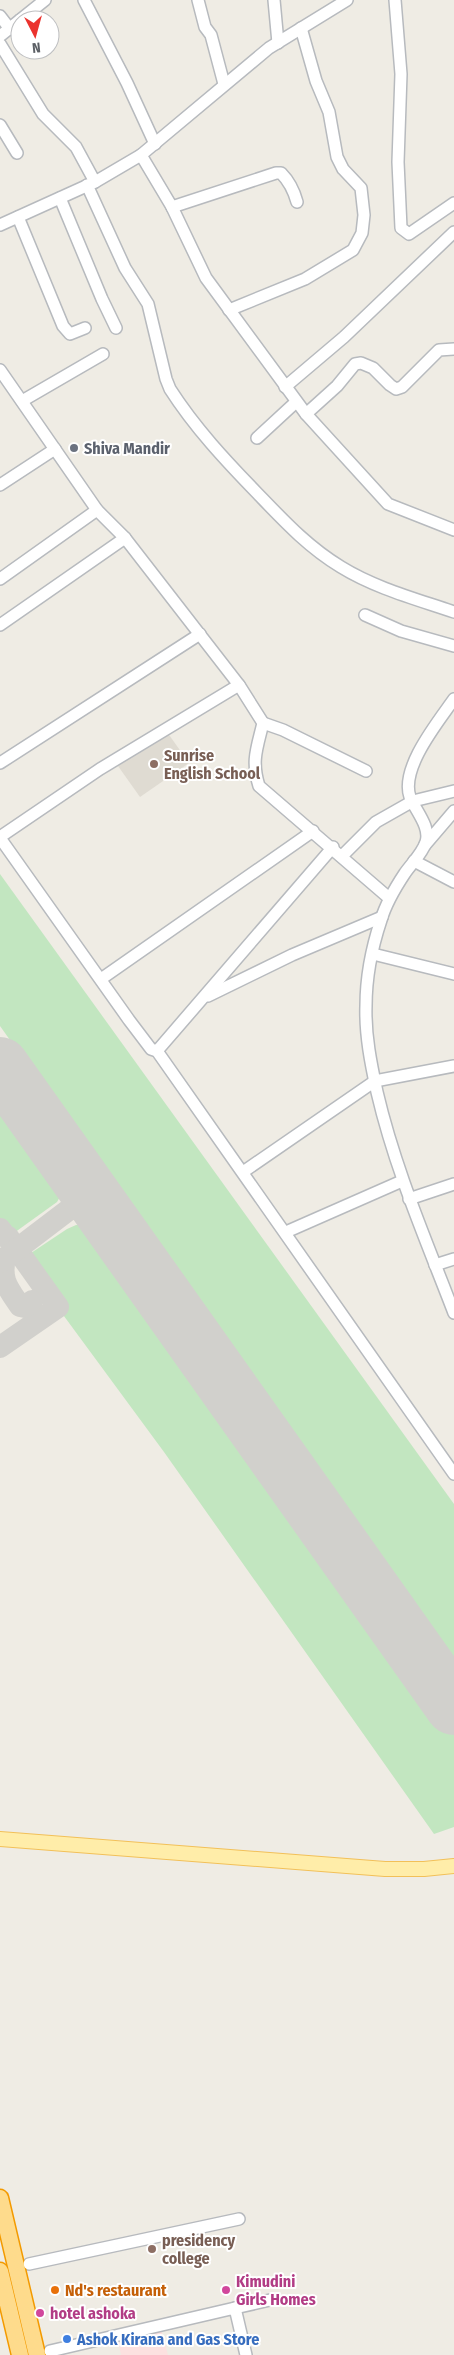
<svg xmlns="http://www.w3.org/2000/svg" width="454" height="2355" font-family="'Fira Sans Condensed',sans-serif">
<rect width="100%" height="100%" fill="#efece4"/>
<polygon fill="#dfdbd2" points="167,732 189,763 140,797 118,766"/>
<polygon fill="#fce1e0" points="161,2329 168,2355 121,2355 118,2339"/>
<g fill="#c2e6c0">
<polygon points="0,874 454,1504 454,1664 0,1026"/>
<path d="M0,1092l58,82c6,10 4,20 -1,28l-50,36 -7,-9z"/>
<polygon points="76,1225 85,1225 100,1233 454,1731 454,1827 434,1834 164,1452 22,1259 67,1229"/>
</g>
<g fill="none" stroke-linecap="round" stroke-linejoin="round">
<g stroke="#d1d0cc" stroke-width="22">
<path d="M71,1209c16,-7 27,-2 38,10"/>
<polyline points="0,1229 7,1238 8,1237 58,1307 0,1347"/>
<path d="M0,1259l5,-1c-5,22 3,30 15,48l5,1 7,-6"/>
<polyline points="0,1262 75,1205 81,1190 76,1174"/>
</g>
<polyline stroke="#d1d0cc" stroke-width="58" points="0,1066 454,1706"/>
<g stroke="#b7babe" stroke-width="14">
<g id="minor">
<polyline points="84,0 127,83 155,144"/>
<polyline points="198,0 205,27 211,35 224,84"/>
<polyline points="274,0 278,43"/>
<polyline points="395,0 401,74 398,162 401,228 409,234 454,203"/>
<polyline points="0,16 10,29"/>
<polyline points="20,20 45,0"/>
<polyline points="0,36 20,20"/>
<polyline points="0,44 43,114 76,147 95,182"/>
<polyline points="0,125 17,153"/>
<polyline points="141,155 172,207 206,278 306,414 388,504 454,530"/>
<path d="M87,185l38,83 23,36 18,75 4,10c25,39 56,72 88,105 26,27 50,53 83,73 34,21 75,32 113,45"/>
<polyline points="60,198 102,299 116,328"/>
<path d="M172,207l104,-34h5c8,8 13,18 16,29"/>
<polyline points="18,217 63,326 70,334 85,328"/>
<polyline points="0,225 95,182 141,155 269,48 347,0"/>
<polyline points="229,310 305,279 353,250 362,233 364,215 361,188 343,169 337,157 329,112 316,81 301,28"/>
<path d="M0,370l97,140 28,28 114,147 24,38c-6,25 -12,38 -4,63l130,112"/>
<polyline points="285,387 344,337 454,232"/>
<polyline points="22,401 103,354"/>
<polyline points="306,414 337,386 355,364 361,363 373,368 390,385 396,389 402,387 439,350 454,349"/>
<polyline points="257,438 296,402"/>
<polyline points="0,485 55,449"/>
<polyline points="0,579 97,510"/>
<polyline points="365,615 401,631 454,646"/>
<polyline points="0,625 125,538"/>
<path d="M454,699c-16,23 -54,69 -44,98 5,13 21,30 16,45 -4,12 -14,21 -21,31 -10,15 -19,30 -24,47 -9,27 -15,57 -15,86 -1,29 5,58 11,86 18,77 49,148 77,221"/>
<polyline points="263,723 283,730 366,771"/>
<polyline points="0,763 200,634"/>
<polyline points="0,837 100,769 239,685"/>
<polyline points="0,838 129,1020 151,1049 157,1051 454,1474"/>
<polyline points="425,845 454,811"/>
<polyline points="342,856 376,822 413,801 454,791"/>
<polyline points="414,861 454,882"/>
<polyline points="373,954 454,974"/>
<polyline points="101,979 313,831"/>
<polyline points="208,996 292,955 382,917"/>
<polyline points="157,1051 333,847"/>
<polyline points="243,1172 375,1081 454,1066"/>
<polyline points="409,1199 454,1184"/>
<polyline points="286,1232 402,1181"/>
<polyline points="435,1265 454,1259"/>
<polyline points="29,2264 239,2219"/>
<polyline points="235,2308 270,2300"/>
<polyline points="50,2351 235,2308 246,2355"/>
</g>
</g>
<g stroke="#f2c059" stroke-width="16">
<polyline id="major" points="0,1839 385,1869 424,1869 454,1866"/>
</g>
<g stroke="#f39a00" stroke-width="19">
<g id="highway">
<polyline points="0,2198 37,2355"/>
<polyline points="0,2271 20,2355"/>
</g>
</g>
<use href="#minor" stroke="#fff" stroke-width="11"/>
<use href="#major" stroke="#ffeda9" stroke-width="14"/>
<use href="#highway" stroke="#fedb8c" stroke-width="16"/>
</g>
<circle fill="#6b7280" stroke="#fff" stroke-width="2" cx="74" cy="448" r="5"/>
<g fill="#8d6e63" stroke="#fff" stroke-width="2">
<circle cx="154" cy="764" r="5"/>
<circle cx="152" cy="2249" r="5"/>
</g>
<circle fill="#e8710a" stroke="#fff" stroke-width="2" cx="55" cy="2290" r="5"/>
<g fill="#d1479c" stroke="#fff" stroke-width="2">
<circle cx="226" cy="2290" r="5"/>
<circle cx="40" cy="2313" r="5"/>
</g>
<circle fill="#3f7fe0" stroke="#fff" stroke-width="2" cx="67" cy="2339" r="5"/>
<g text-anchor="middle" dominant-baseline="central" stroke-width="4" stroke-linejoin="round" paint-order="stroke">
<g font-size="16" font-weight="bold" fill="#5b616d" stroke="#fff" text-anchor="start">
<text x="84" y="448">Shiva Mandir</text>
</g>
<g font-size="16" font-weight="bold" fill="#785e54" stroke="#fff" text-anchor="start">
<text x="164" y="755">Sunrise<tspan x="164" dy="18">English School</tspan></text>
<text x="162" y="2240">presidency<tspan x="162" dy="18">college</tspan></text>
</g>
<g font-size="16" font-weight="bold" fill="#b23c85" stroke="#fff" text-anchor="start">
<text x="236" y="2281">Kimudini<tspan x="236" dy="18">Girls Homes</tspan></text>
<text x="50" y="2313">hotel ashoka</text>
</g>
<g font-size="16" font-weight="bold" fill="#c56008" stroke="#fff" text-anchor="start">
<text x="65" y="2290">Nd's restaurant</text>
</g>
<g font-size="16" font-weight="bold" fill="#366cbe" stroke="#fff" text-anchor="start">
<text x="77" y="2339">Ashok Kirana and Gas Store</text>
</g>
</g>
<g transform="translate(35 35) rotate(174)"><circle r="24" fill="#ffffff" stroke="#bebfc1"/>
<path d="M0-4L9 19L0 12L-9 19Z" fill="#eb332e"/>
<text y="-8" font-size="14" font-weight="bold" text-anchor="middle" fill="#5c6065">N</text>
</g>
</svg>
